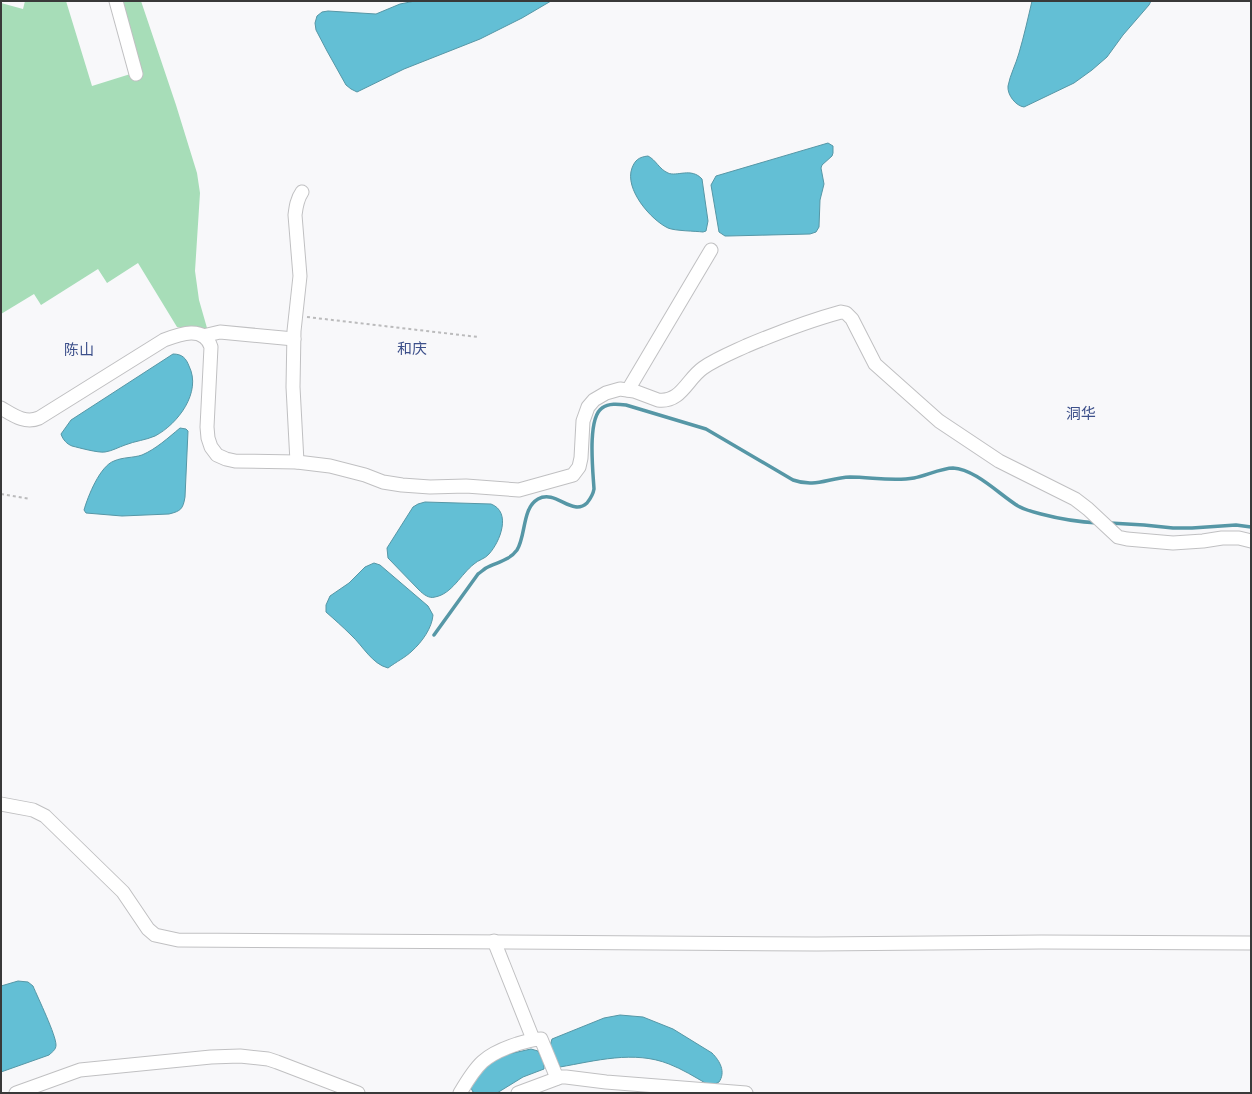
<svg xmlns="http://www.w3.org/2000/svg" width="1252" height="1094" font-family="'Nunito Sans','Noto Sans SC',sans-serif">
<rect width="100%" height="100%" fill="#f8f8fa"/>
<polygon fill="#a7ddb8" points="25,1 66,1 92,86 140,71 119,1 141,1 176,105 197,173 200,193 195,271 199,300 207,328 206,330 192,330 177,327 138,263 107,283 98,269 41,305 34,294 1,314 1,3 23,9"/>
<g fill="#63bfd5" stroke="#5697a6">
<polygon points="415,1 551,1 522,18 480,39 404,69 357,92 351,89 346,85 327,51 316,30 315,23 317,16 322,12 328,11 376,14 400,4"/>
<path d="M1032,1h119l-2,4 -26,30 -16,22 -15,13 -18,13 -50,24c-8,-1 -17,-12 -16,-21 2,-11 8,-22 11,-33 5,-17 9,-35 13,-52z"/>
<polygon points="828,143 833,146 833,153 832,156 822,165 821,168 824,184 820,200 819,227 816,232 810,234 728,236 725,236 719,232 711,185 716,176"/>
<path d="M648,156c8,4 11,13 20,17 9,4 23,-6 34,6l6,42 -2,10 -3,1c-8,-1 -28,-1 -35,-4 -17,-8 -44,-39 -36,-60 3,-8 7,-11 16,-12z"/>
<path d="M173,354c9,0 13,4 16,12 13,26 -11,58 -34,70 -9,4 -20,5 -30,9 -6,2 -13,6 -20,7 -7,1 -25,-4 -33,-6 -5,-2 -9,-6 -11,-12l10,-14z"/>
<path d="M180,428l6,1 2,2 -3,66c-2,12 -4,14 -16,17l-47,2 -36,-3 -2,-3c4,-14 16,-44 30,-49 9,-4 19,-3 28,-6 14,-6 26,-17 38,-27z"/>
<path d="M425,502l66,2c21,8 9,38 -2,50 -4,5 -11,6 -15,10 -13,10 -22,30 -39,33 -6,2 -12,-3 -16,-7l-31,-32 -1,-10 26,-41 5,-3z"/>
<path d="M374,563l6,2 48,41 5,9c-1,13 -11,27 -21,36 -6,6 -16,11 -24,17 -16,-4 -25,-22 -37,-33 -8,-8 -17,-16 -25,-23v-7l4,-9 19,-13 16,-16z"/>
<path d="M18,981l10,1 5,4c5,12 23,49 23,59 0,5 -4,7 -7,10l-48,17v-86z"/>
<path d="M620,1015l23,2 30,12 39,24c8,8 14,19 7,29l-6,3 -6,-1c-12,-7 -25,-15 -38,-20 -35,-14 -74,-3 -109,3l-10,-21 2,-7 52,-21z"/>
<polygon points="531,1049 538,1051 544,1063 544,1069 523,1077 497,1093 476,1093 473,1092 470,1086 482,1067 504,1055"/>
</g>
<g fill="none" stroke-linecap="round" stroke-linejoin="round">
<g stroke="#5697a6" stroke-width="3.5">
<polyline points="1110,523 1144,525 1173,528 1192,528 1236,525 1251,527"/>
<path d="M434,635l44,-61c3,-2 5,-4 8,-6 11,-6 23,-7 31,-18 9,-14 5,-42 21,-51 18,-10 34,18 49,4 4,-5 6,-8 7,-14 -1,-17 -7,-71 8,-81 7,-5 16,-4 24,-3l80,24 87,51c22,8 35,-2 57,-3 21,0 43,5 64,1 11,-2 28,-10 39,-10 22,1 47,27 65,38 7,4 15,6 23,8 19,5 37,8 57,9"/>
</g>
<g stroke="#c0c0c2" stroke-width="15">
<g id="minor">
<polyline points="116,1 136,74"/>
<polyline points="203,336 220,332 294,339"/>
<polyline points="628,390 711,250"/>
<path d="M1,408c12,7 24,16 38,10l125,-78c16,-6 40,-15 47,7l-4,80 1,11 3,9 6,8 9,4 9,2 62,1 33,4 35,9 18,7 19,3 28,2 36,-1 53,4 54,-15 6,-8 2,-9 2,-37 5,-14 6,-7 12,-7 14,-4 14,2 24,9c23,3 29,-21 45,-32 13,-9 28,-15 43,-22 31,-13 62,-25 95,-34l5,1 6,6 23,45 64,57 60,40 76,38 13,10 30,28 9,2 46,4 30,-2 19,-3h17l12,3"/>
<path d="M297,462l-4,-75 1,-56 6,-55 -5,-61c1,-8 2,-16 7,-23"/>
<polyline points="1,804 33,810 45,816 123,892 148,929 155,935 178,940 817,944 1041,942 1251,943"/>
<polyline points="494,941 533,1039"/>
<polyline points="16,1093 80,1070 211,1057 240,1056 268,1059 277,1062 358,1093"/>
<path d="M460,1093c17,-29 24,-38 57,-49 8,-2 15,-5 24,-5l16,39"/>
<polyline points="518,1093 561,1077 566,1077 606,1082 746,1093"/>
</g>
</g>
<g stroke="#bbbbbc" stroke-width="2" stroke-dasharray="3 3" stroke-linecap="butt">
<polyline points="307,317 478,337"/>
<polyline points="1,494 30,499"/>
</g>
<use href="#minor" stroke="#fff" stroke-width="13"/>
</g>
<g text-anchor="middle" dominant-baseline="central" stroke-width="4" stroke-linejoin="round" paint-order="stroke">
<g font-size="15" fill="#3c4f8a" stroke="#f8f8fa">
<text x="412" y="349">和庆</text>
<text x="79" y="350">陈山</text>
<text x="1081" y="414">洞华</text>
</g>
</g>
<rect width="1252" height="1094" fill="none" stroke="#393939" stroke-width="4"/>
</svg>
